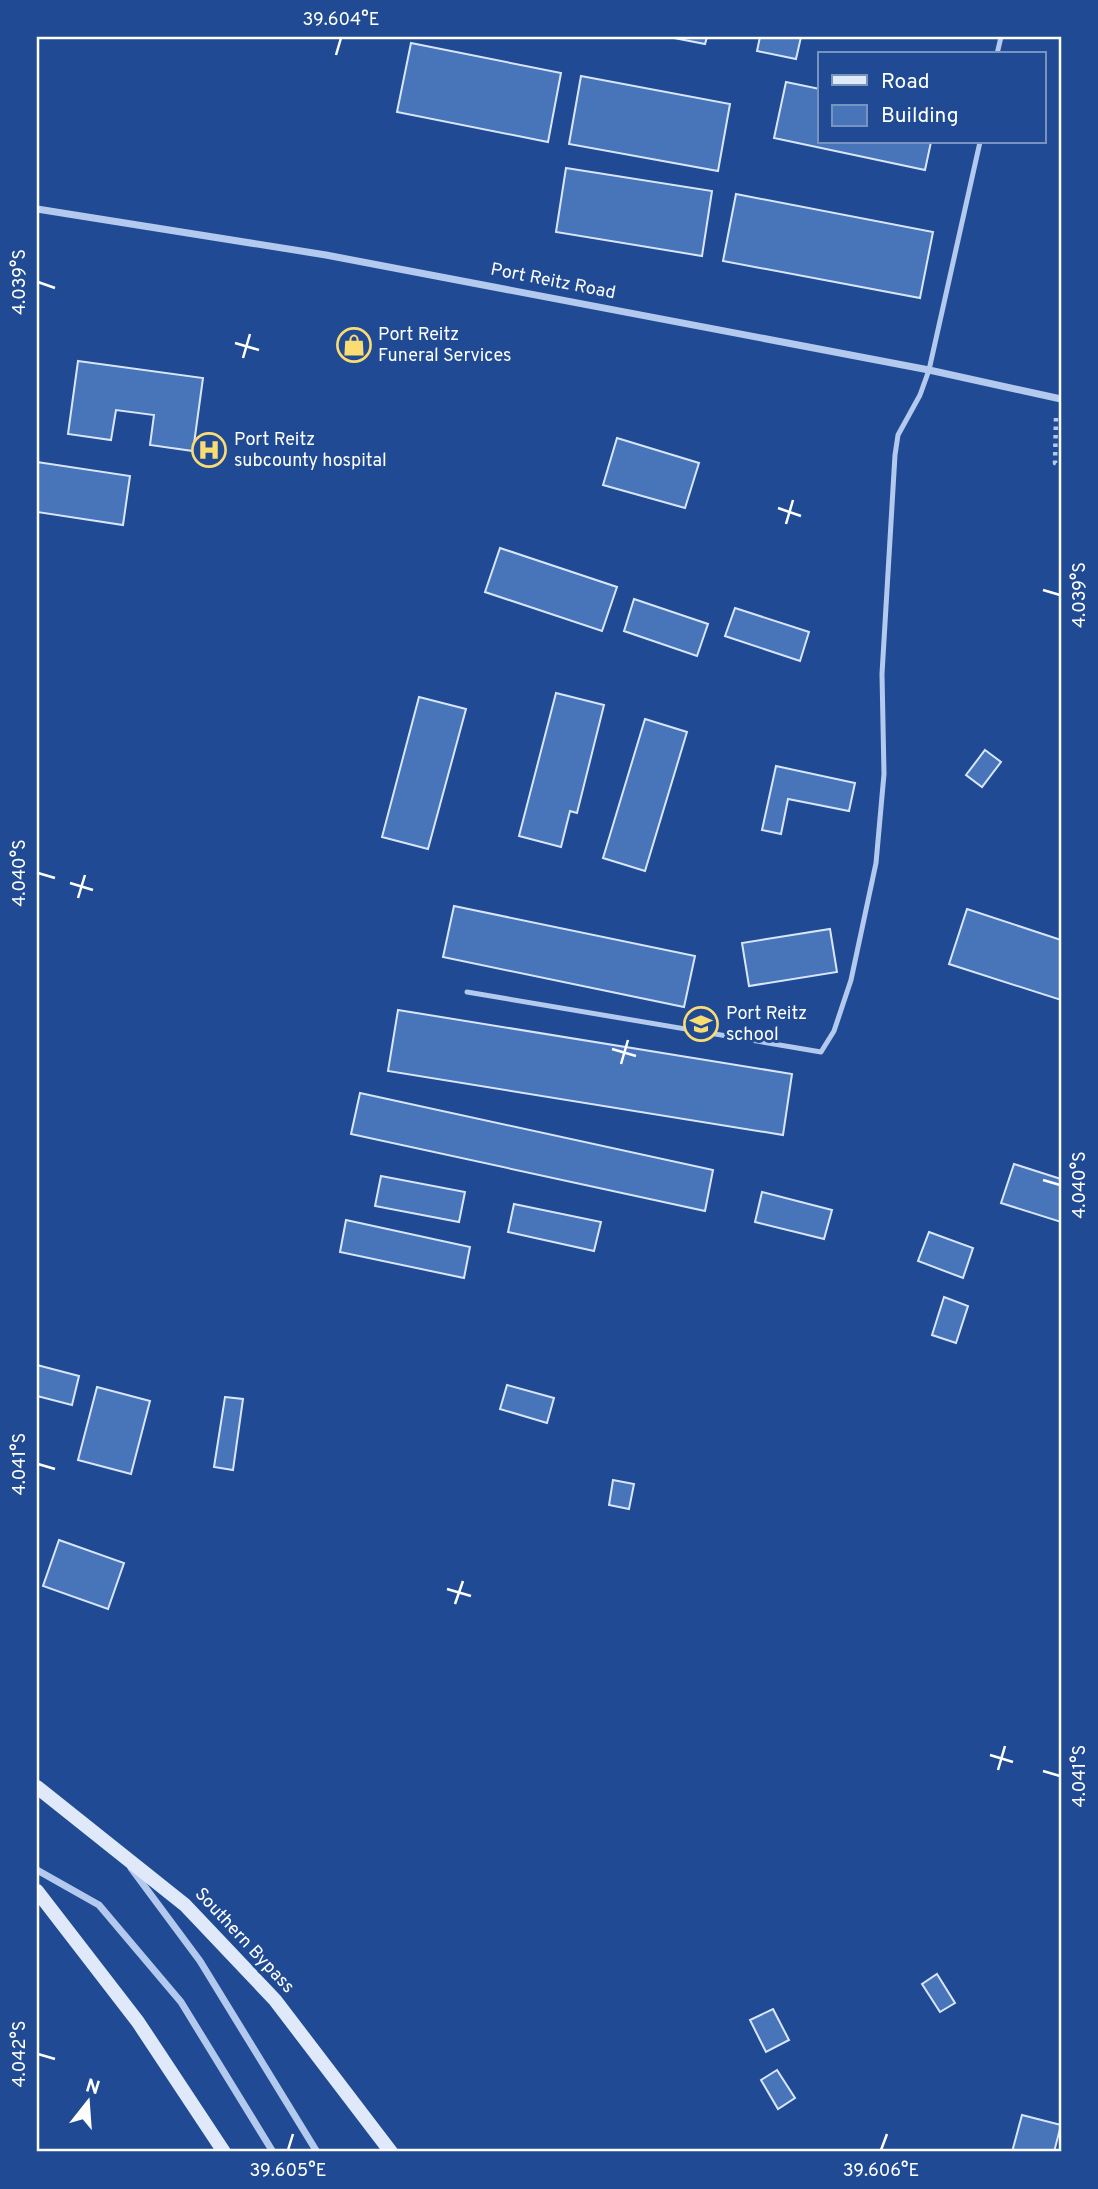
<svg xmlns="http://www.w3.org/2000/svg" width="1098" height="2189" font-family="Overpass,sans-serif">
<rect width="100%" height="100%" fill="#204b94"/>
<g fill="#4874ba" stroke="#d9e6fa" stroke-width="2">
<polygon points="669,37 707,37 705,44"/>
<polygon points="760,37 801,37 796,59 757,51"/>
<polygon points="411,43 561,73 548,142 397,112"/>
<polygon points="581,76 730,104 718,171 569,144"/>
<polygon points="786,82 820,89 820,142 931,142 925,170 774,138"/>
<polygon points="566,168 712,191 702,256 556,232"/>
<polygon points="736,194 933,232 920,298 723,261"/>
<polygon points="78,361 203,378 193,451 150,445 154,415 116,410 111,440 68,434"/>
<polygon points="617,438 699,463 685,508 603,485"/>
<polygon points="37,462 130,476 123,525 37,512"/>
<polygon points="500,548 617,587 602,631 485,592"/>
<polygon points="634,599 708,624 697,656 624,631"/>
<polygon points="735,608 809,632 800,661 725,636"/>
<polygon points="556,693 604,705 577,813 570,811 561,847 519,836"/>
<polygon points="419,697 466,709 428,849 382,837"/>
<polygon points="645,719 687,732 645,871 603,858"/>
<polygon points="985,750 1001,762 982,787 966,775"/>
<polygon points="776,766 855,783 849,811 788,799 781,834 762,830"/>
<polygon points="454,906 695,956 684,1007 443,957"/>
<polygon points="967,909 1061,940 1061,1000 949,964"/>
<polygon points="830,929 837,972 749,986 742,943"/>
<polygon points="398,1010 792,1074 783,1135 388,1071"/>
<polygon points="360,1093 713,1170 705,1211 351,1134"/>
<polygon points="1014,1164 1061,1179 1061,1222 1001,1203"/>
<polygon points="381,1176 465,1192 459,1222 375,1206"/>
<polygon points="762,1192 832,1210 824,1239 755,1222"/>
<polygon points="514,1204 601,1222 594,1251 508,1232"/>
<polygon points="346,1220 470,1247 464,1278 340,1252"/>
<polygon points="929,1232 973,1248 963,1278 918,1261"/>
<polygon points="944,1297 968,1306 956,1343 932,1335"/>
<polygon points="37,1365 79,1376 72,1405 37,1396"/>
<polygon points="507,1385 554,1398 547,1423 500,1409"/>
<polygon points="97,1387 150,1401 131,1474 78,1460"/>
<polygon points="225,1397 243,1399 233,1470 214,1467"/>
<polygon points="613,1480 634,1484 629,1509 609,1505"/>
<polygon points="59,1540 124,1563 108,1609 43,1586"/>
<polygon points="937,1974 955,2003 940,2012 922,1984"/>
<polygon points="773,2009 789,2040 766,2052 750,2020"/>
<polygon points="777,2070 795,2098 778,2109 761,2080"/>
<polygon points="1022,2115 1061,2125 1054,2152 1012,2152"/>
</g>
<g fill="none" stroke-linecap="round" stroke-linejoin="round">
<polyline stroke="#b3caee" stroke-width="4.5" stroke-dasharray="3.5 5" stroke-linecap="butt" points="1056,418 1055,463 1061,465"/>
<g stroke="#b3caee" stroke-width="5">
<polyline points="997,54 1001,37"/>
<polyline points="467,992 821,1052 834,1031 851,980 876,863 884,774 882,674 895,455 898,435 920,395 929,370 980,142"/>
</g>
<g stroke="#b3caee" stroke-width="7">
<polyline points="37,209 326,255 929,370 1061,399"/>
<polyline points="131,1868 200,1961 317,2152"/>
<polyline points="37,1870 99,1905 181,2002 273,2152"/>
</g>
<g stroke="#dfe9fa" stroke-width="14">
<polyline points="37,1787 185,1905 275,2000 391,2152"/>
<polyline points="37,1891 138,2022 224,2152"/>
</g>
</g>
<path fill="none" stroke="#fff" stroke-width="2.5" d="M336,55l5,-17M38,282l17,6M235,343l24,7M243,358l7,-24M778,508l23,8M786,524l7,-24M1043,590l17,5M38,873l17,5M70,883l23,7M78,898l7,-23M612,1049l24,7M621,1064l7,-24M1043,1180l17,5M38,1464l17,5M447,1589l24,7M455,1604l8,-23M990,1755l23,7M998,1770l7,-24M1043,1771l17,5M38,2054l17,5M288,2150l5,-16M881,2150l6,-16"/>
<defs>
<g id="shop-ring" transform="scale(1.75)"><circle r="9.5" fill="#204b94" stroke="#fbdc73" stroke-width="1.5"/><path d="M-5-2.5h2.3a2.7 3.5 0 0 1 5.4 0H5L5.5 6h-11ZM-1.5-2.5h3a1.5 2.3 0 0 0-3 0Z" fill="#fbdc73"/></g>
<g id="hospital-ring" transform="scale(1.75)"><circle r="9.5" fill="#204b94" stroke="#fbdc73" stroke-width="1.5"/><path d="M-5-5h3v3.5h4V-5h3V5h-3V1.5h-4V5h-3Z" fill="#fbdc73"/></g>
<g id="school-ring" transform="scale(1.75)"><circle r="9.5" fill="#204b94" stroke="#fbdc73" stroke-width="1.5"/><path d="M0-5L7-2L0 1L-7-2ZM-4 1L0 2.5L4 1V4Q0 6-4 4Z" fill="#fbdc73"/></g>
</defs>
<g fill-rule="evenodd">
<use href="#shop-ring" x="354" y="345"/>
<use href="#hospital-ring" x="209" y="450"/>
<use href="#school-ring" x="701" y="1024"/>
</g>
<g text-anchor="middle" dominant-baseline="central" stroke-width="6" stroke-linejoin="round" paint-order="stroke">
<g font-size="18" fill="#fff" stroke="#204b94">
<text transform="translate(553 282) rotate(11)">Port Reitz Road</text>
<text transform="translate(244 1941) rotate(47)">Southern Bypass</text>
</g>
<g font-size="18" fill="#fff" stroke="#204b94" text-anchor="start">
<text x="378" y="335">Port Reitz<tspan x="378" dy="21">Funeral Services</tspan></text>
<text x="234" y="440">Port Reitz<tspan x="234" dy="21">subcounty hospital</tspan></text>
<text x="726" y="1014">Port Reitz<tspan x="726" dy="21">school</tspan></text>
</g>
</g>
<rect width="1098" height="2189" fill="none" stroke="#204b94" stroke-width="77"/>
<rect x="818" y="52" width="228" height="91" fill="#204b94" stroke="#7993bf" stroke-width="2"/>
<rect x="832" y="75" width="35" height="10" fill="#dfe9fa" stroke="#7993bf" stroke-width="2"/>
<text x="881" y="88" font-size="21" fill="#ffffff">Road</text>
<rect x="832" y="105" width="35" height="21" fill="#4874ba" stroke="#7993bf" stroke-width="2"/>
<text x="881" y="122" font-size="21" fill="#ffffff">Building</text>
<g transform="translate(88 2102) rotate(17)" stroke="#204b94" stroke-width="5" paint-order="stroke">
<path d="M0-5L12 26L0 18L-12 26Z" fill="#ffffff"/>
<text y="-10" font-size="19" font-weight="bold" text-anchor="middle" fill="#ffffff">N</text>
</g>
<rect x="38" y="38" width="1022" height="2112" fill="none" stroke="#fff" stroke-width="2.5"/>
<g font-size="18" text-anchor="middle" fill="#fff">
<text x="341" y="25">39.604°E</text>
<text transform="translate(19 282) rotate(-90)" y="6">4.039°S</text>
<text transform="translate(1079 595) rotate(-90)" y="6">4.039°S</text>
<text transform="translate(19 873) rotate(-90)" y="6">4.040°S</text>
<text transform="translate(1079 1185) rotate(-90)" y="6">4.040°S</text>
<text transform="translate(19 1464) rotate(-90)" y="6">4.041°S</text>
<text transform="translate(1079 1776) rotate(-90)" y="6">4.041°S</text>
<text transform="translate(19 2054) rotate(-90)" y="6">4.042°S</text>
<text x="288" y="2176">39.605°E</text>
<text x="881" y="2176">39.606°E</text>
</g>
</svg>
